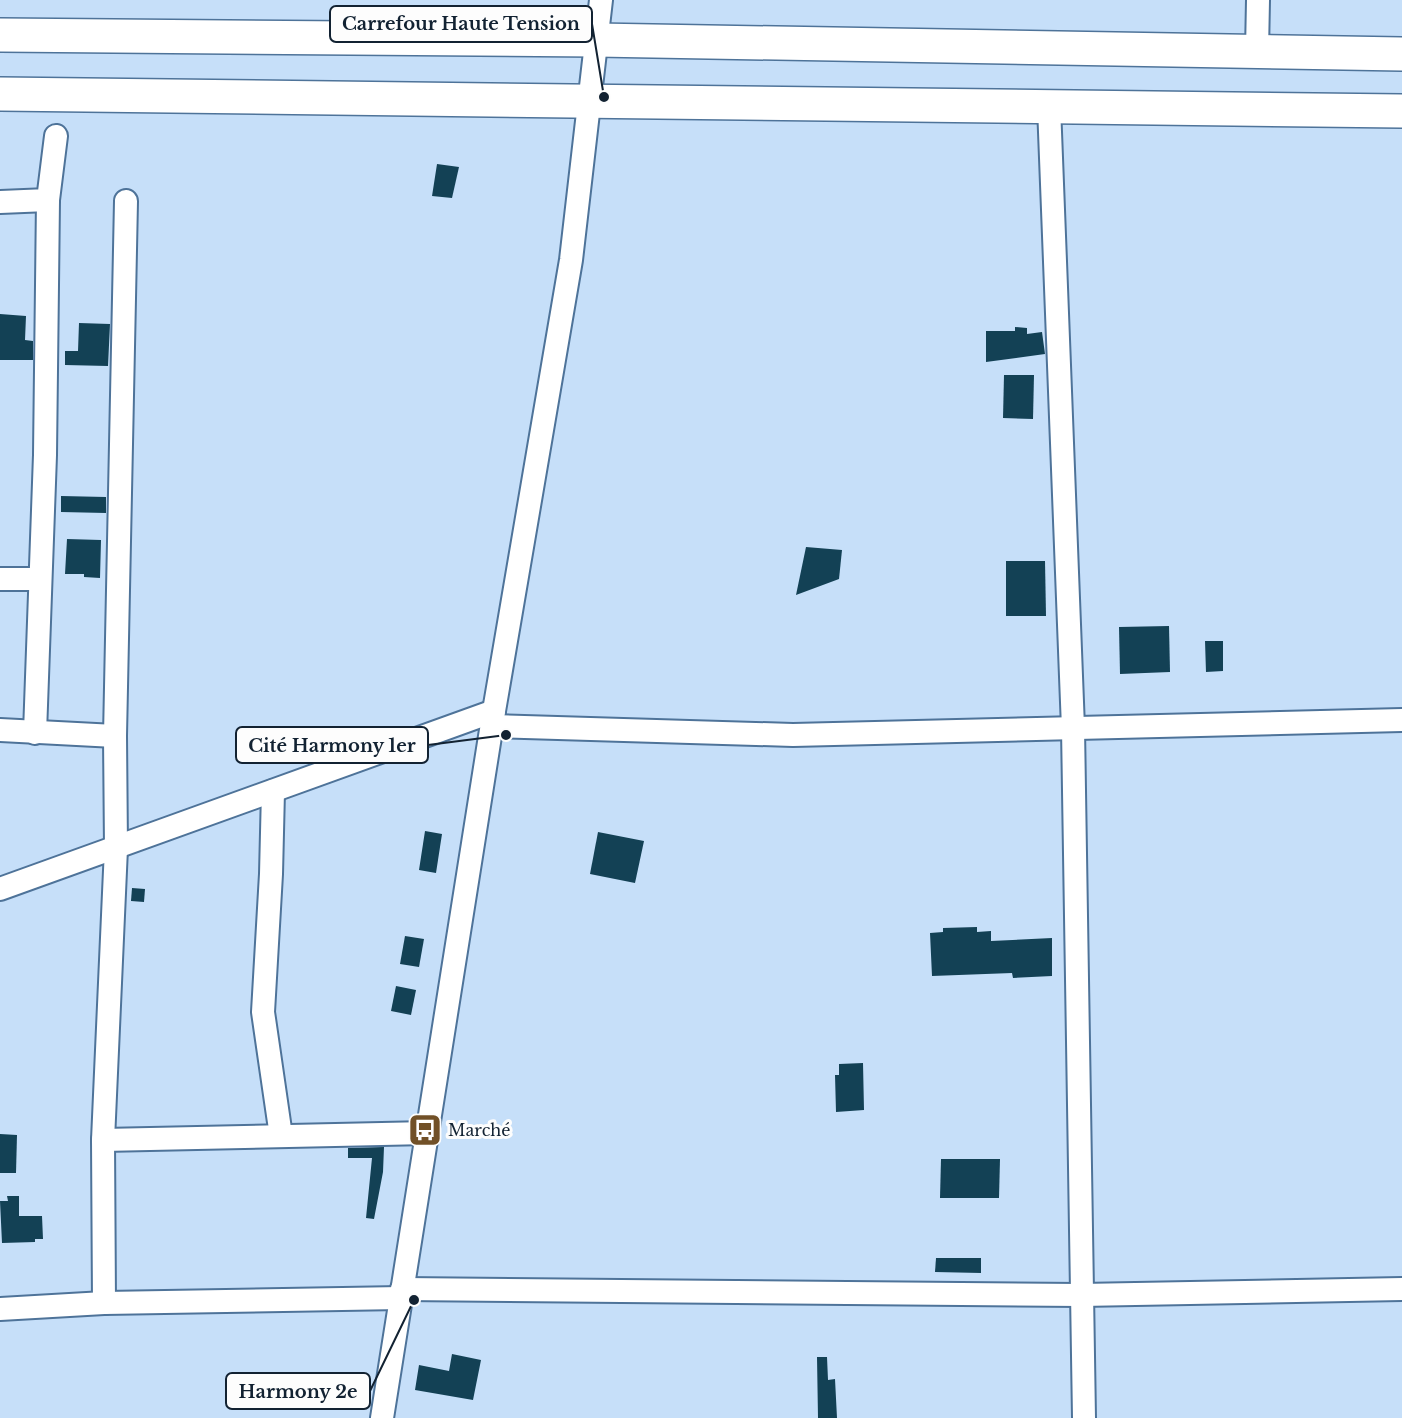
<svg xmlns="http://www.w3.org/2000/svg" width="1402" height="1418" font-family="'Libre Baskerville',serif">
<rect width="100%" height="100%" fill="#c6dff9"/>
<g fill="#134155">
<polygon points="437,164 459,167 452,198 432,196"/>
<polygon points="0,314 26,316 25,340 33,341 33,360 0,360"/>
<polygon points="79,323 110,324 108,366 65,365 65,351 78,351"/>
<polygon points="1015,327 1027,328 1027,334 1042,332 1045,354 986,362 986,331 1015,331"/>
<polygon points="1004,375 1034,375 1033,419 1003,418"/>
<polygon points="61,496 106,497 106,513 61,512"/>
<polygon points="67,539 101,540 100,578 84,577 84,574 65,574"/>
<polygon points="806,547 842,550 839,579 796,595"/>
<polygon points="1006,561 1045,561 1046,616 1006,616"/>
<polygon points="1169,626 1170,672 1120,674 1119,627"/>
<polygon points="1205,641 1223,641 1223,671 1206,672"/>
<polygon points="425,831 442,834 436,873 419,870"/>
<polygon points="598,832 644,841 635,883 590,874"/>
<polygon points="132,888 145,889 144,902 131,901"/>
<polygon points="977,927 977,932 991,931 991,941 1052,938 1052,976 1013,978 1012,973 932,976 930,933 943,932 943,928"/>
<polygon points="405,936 424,939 419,967 400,964"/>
<polygon points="396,986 416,990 411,1015 391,1011"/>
<polygon points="863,1063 864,1110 836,1112 835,1075 839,1075 839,1064"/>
<polygon points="0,1134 17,1135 16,1173 0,1173"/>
<polygon points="384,1147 383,1172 374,1219 366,1218 372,1158 348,1158 348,1148"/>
<polygon points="941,1159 1000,1159 999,1198 940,1198"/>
<polygon points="7,1196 19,1196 19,1216 42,1216 43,1239 35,1239 35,1242 2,1243 0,1201 8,1201"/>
<polygon points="936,1258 981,1258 981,1273 935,1272"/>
<polygon points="452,1354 481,1360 473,1400 415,1390 419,1365 449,1371"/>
<polygon points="817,1357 827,1357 828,1380 835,1379 837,1418 818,1418"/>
</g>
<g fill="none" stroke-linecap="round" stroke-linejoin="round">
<g stroke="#4e7399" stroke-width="26">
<g id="minor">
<polyline points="1257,51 1258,0"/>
<polyline points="1049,106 1073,728 1084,1418"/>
<polyline points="0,202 48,200 56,136"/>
<polyline points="0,579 40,579"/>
<polyline points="492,726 793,735 1402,720"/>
<polyline points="0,730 115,736"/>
<polyline points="35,733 45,455 48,200"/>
<polyline points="273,791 271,874 263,1012 281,1136"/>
<polyline points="0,889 494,711"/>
<polyline points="103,1140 428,1133"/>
<polyline points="402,1289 1081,1295 1402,1289"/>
<polyline points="104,1303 103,1140 116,848 115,736 126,201"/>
<polyline points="0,1309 104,1303 401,1298"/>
<polyline points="382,1418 494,711 571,260 601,0"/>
</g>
</g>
<g stroke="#4e7399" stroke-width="36">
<g id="highway">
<polyline points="0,35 597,40 1402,54"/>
<polyline points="0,94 1402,111"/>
</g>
</g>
<use href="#minor" stroke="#fff" stroke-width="22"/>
<use href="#highway" stroke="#fff" stroke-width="33"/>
</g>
<defs>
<g id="bus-square" transform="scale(1.725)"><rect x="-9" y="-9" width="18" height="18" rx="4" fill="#715027" stroke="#fdfdfd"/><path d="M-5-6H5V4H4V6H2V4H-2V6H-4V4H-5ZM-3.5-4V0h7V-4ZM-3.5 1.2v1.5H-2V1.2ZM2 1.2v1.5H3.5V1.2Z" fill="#fff"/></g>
</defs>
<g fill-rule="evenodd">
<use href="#bus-square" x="425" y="1130"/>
</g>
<g text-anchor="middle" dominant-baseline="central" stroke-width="6" stroke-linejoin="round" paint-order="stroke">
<g font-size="16" fill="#122232" stroke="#fdfdfd" text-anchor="start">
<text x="448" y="1130">Marché</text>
</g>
</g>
<path fill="none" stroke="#122232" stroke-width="2" d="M604 97L592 24M506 735L428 745M414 1300L370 1391"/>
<g fill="#122232" stroke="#fdfdfd" stroke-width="2">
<circle cx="604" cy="97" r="6"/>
<circle cx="506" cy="735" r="6"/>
<circle cx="414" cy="1300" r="6"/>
</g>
<g fill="#fdfdfd" stroke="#122232" stroke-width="2">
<rect x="330" y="6" width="262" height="36" rx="6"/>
<rect x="236" y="727" width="192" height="36" rx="6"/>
<rect x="226" y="1373" width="144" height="36" rx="6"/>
</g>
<g font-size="18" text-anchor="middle" font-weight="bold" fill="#122232">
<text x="461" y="30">Carrefour Haute Tension</text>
<text x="332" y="752">Cité Harmony 1er</text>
<text x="298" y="1398">Harmony 2e</text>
</g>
</svg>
